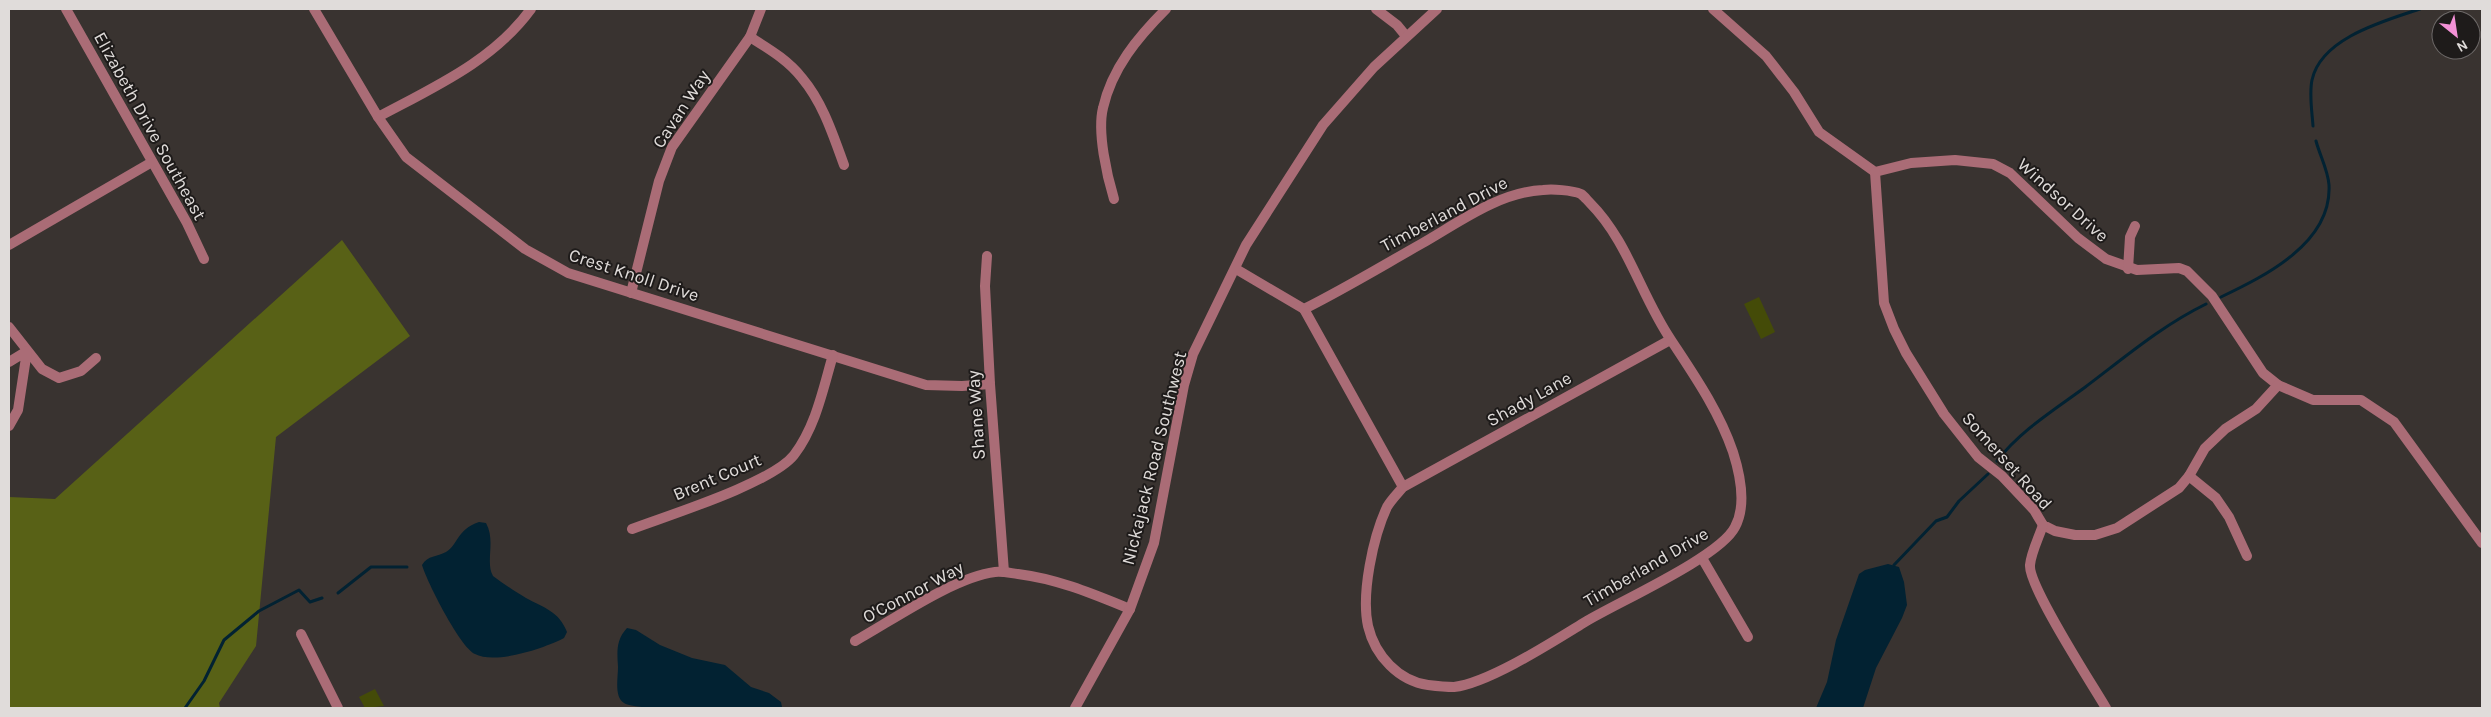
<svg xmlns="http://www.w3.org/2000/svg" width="2491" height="717" font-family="Karla,sans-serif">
<rect width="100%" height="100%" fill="#393330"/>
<g fill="#444b08">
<polygon points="1759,297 1775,332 1761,339 1744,304"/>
<polygon points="375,689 384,706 365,708 359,697"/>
</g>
<polygon fill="#586116" points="342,240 410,336 276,437 256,646 219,703 220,708 9,708 9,497 55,499"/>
<g fill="#022232">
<path d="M479,522l7,1c10,18 -1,39 7,53 11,8 21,15 33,22 18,10 33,13 41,34l-3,6c-19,10 -69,27 -89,16 -15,-7 -48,-72 -53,-89 6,-10 15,-8 24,-13 13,-8 10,-22 33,-30z"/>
<polygon points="1888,564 1899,567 1904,582 1907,605 1902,618 1876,668 1863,708 1816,708 1827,682 1836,640 1859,574 1865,570"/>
<path d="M627,628l9,2 24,15 32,13 33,7 26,22 18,6 12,9 1,5c-19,4 -145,5 -158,-4 -10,-6 -6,-25 -6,-36 -1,-16 -2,-27 9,-39z"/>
</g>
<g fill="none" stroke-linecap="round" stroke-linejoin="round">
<g stroke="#022232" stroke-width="3">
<path d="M2313,126c-1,-15 -4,-32 -1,-46 9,-42 72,-59 108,-71"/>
<path d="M2221,297c44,-21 111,-54 108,-112 -1,-15 -9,-29 -13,-44"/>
<path d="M1997,461c23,-30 57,-51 87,-73 40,-30 77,-62 122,-84"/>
<polyline points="1894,565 1936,521 1947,517 1959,501 1988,474"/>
<polyline points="338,593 371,567 407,567"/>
<polyline points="185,708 204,681 224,640 259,611 299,590 310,602 322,598"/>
</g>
<g stroke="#aa6c76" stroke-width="10">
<polyline points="66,9 187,223 204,259"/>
<polyline points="314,9 378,117 406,157 525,249 568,273 926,385 962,386 990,384"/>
<polyline points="1376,9 1397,25 1406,36"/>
<polyline points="1713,9 1766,56 1794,92 1819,132 1875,172 1911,163 1955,160 1993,164 2010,173 2078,238 2106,259 2137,270 2179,268 2187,271 2212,296 2263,373 2278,385 2313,400 2361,400 2394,422 2482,543"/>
<path d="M750,37c19,12 38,23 52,41 21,25 31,57 42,87"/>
<path d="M378,117c56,-30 115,-56 153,-108"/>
<polyline points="1875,172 1884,303 1894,329 1906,353 1944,414 1978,457 2002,476 2034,510 2043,525 2055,531 2075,535 2095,535 2117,528 2179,488 2189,476 2205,448 2225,429 2256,409 2278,385"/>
<path d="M1114,199c-7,-23 -17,-67 -11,-91 9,-40 35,-71 63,-99"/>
<polyline points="9,245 152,162"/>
<polyline points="987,256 985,286 990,384 1004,572"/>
<path d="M1236,269l68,40c40,-20 78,-43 117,-65 37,-21 78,-52 122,-54 9,-1 29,0 38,4 3,2 6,6 9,9 38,38 51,93 81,137 23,35 48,71 62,112 7,22 14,53 2,75 -15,30 -117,75 -150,95 -31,19 -96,61 -131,65 -8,0 -18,-1 -26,-2 -29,-4 -53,-29 -60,-59 -7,-32 5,-89 19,-119 4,-7 11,-14 16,-20l267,-147"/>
<polyline points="2128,269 2130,237 2135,226"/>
<polyline points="631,293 659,181 672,147 750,37 761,9"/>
<polyline points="1304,309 1403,487"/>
<polyline points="9,327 42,369 59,378 81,371 96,358"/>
<polyline points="9,362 27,351 18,410 9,426"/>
<polyline points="2189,476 2216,498 2229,517 2247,556"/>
<path d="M2043,525c-4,12 -12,28 -13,40 -2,21 62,119 76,143"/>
<path d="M632,529c37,-14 140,-46 162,-74 22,-29 29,-66 39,-100"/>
<polyline points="1702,558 1748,637"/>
<polyline points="301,634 338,708"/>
<path d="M855,641c38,-21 99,-64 140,-69 7,-1 15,1 23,2 40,5 75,20 112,35"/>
</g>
<polyline stroke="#aa6c76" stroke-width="10" points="1075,708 1130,609 1154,543 1184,385 1193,354 1246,245 1323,125 1374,67 1437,9"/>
</g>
<g text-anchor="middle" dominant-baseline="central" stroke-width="4" stroke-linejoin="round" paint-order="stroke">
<g font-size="18" fill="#e0dcda" stroke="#1e1b1a">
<text transform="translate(681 109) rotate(-57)">Cavan Way</text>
<text transform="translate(150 126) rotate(61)">Elizabeth Drive Southeast</text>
<text transform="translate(2063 200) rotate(42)">Windsor Drive</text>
<text transform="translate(1444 214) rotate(-28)">Timberland Drive</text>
<text transform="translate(634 275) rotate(18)">Crest Knoll Drive</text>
<text transform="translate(1529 399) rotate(-29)">Shady Lane</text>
<text transform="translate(976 415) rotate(-94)">Shane Way</text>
<text transform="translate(1154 458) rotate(-76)">Nickajack Road Southwest</text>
<text transform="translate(2007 461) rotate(48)">Somerset Road</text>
<text transform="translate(717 477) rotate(-23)">Brent Court</text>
<text transform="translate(1646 567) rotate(-30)">Timberland Drive</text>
<text transform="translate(913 592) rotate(-28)">O'Connor Way</text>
</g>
</g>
<rect width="2491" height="717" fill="none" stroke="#e0dcda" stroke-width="20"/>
<g transform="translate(2456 35) rotate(150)"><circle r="24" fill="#1e1b1a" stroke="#6c6867"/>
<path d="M0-4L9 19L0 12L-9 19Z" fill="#f391d6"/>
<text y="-8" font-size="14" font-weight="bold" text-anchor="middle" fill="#e0dcda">N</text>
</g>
</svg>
